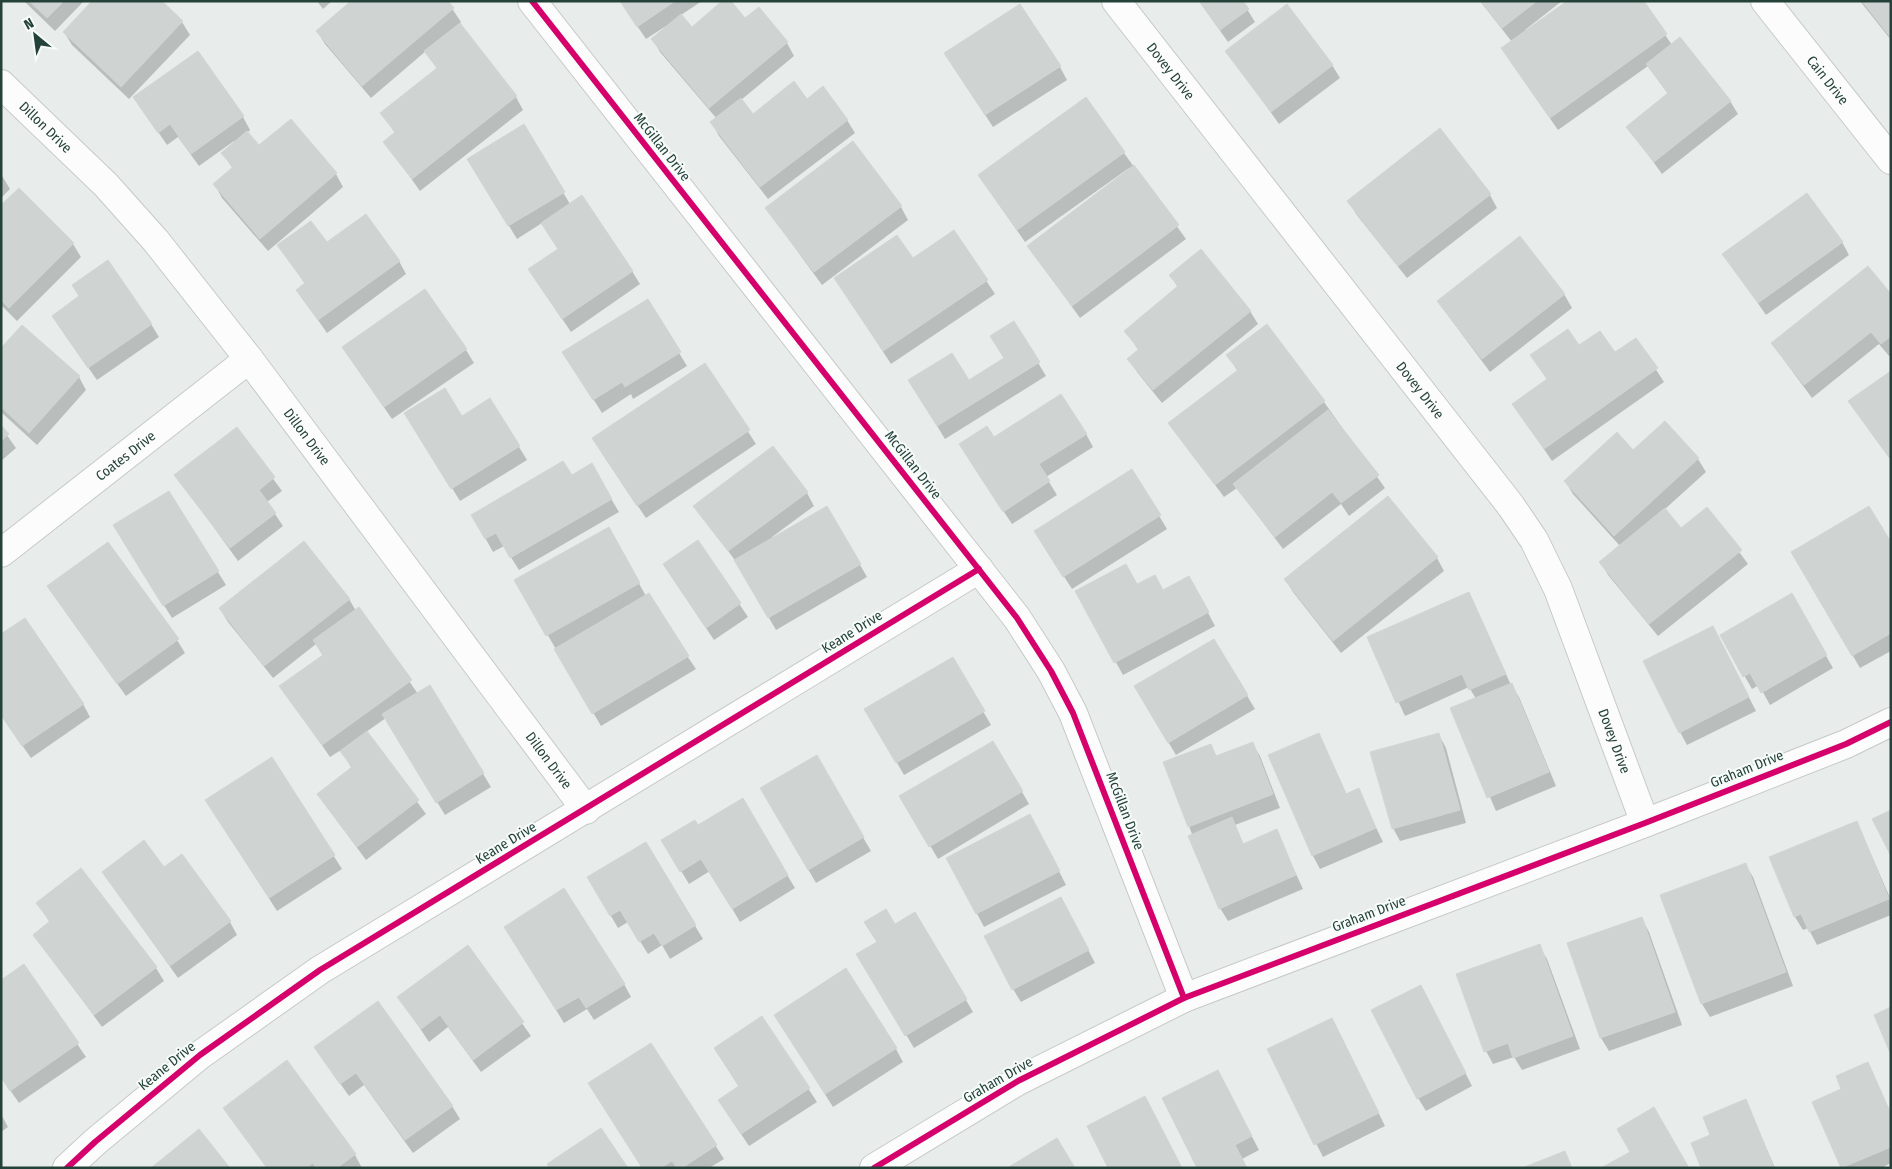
<svg xmlns="http://www.w3.org/2000/svg" width="1892" height="1169" font-family="'Fira Sans Condensed',sans-serif">
<rect width="100%" height="100%" fill="#e8edeb"/>
<g fill="#0003">
<polygon points="24,1 84,1 55,31"/>
<polygon points="160,1 182,22 190,35 129,99 72,45 64,32"/>
<polygon points="317,1 332,1 323,9"/>
<polygon points="447,1 461,22 459,24 516,97 523,110 420,191 385,142 395,133 382,113 438,69 426,51 371,98 325,44 317,31"/>
<polygon points="620,1 702,1 681,15 691,28 745,20 787,43 794,56 741,100 753,115 807,100 847,120 855,133 768,199 719,136 712,123 717,119 660,52 653,39 667,27 666,26 646,39"/>
<polygon points="1199,1 1242,1 1255,22 1228,42"/>
<polygon points="1480,1 1562,1 1525,30 1526,32 1642,1 1672,45 1730,101 1738,114 1662,174 1628,127 1668,94 1648,66 1558,130 1510,61 1502,48 1512,42"/>
<polygon points="1860,1 1891,1 1891,40"/>
<polygon points="1227,51 1332,65 1340,78 1279,124"/>
<polygon points="198,53 243,117 250,130 247,133 259,147 290,121 336,174 343,187 268,251 222,198 215,185 233,169 223,153 235,143 234,141 199,166 178,137 167,145 135,98"/>
<polygon points="954,67 1060,67 1067,80 993,127"/>
<polygon points="1085,99 1186,239 1080,318 1028,246 1130,170 1129,168 1025,242 979,176"/>
<polygon points="523,126 570,204 632,271 640,284 571,332 538,283 559,250 542,223 517,239 476,172"/>
<polygon points="1,174 10,189 1,198"/>
<polygon points="1490,195 1497,208 1407,278 1356,214 1349,201"/>
<polygon points="1,206 73,244 81,257 17,321 1,305"/>
<polygon points="901,207 908,220 822,285 766,208"/>
<polygon points="954,232 995,294 891,364 835,278 913,260"/>
<polygon points="1842,242 1849,255 1766,315 1724,254"/>
<polygon points="327,244 399,261 406,274 327,333 297,290 305,284 279,245"/>
<polygon points="1171,275 1250,311 1258,324 1162,403 1137,372 1129,359 1139,351 1126,331 1178,288"/>
<polygon points="1564,294 1572,308 1490,372 1438,302"/>
<polygon points="1891,296 1891,355 1889,356 1879,344 1812,398 1772,344"/>
<polygon points="647,300 687,366 633,399 631,394 602,413 572,365"/>
<polygon points="1014,323 1046,376 945,439 917,393 969,381 1005,359"/>
<polygon points="151,324 159,337 97,380 61,329"/>
<polygon points="1267,326 1324,402 1385,488 1349,516 1341,504 1283,549 1237,488 1224,497 1170,424 1238,372 1228,355"/>
<polygon points="1636,339 1664,382 1552,461 1522,417 1548,380 1532,355 1579,347 1615,354"/>
<polygon points="343,348 466,350 474,363 392,419"/>
<polygon points="1,350 79,377 86,390 37,445 1,412"/>
<polygon points="704,364 756,444 646,518 601,452"/>
<polygon points="1891,372 1891,460 1850,402"/>
<polygon points="490,400 527,460 460,501 414,426 461,417"/>
<polygon points="1665,422 1698,459 1706,472 1665,509 1681,530 1707,508 1748,564 1658,636 1608,575 1601,562 1620,546 1573,494 1565,481 1633,452"/>
<polygon points="1,427 16,448 1,461"/>
<polygon points="237,429 282,491 267,502 283,526 238,561 176,475"/>
<polygon points="1086,434 1093,447 1046,477 1057,495 1012,524 968,458 994,439"/>
<polygon points="591,465 619,512 519,570 504,546 493,552 473,516 571,477"/>
<polygon points="1132,471 1167,529 1072,589 1043,544"/>
<polygon points="168,492 226,585 172,618 122,539"/>
<polygon points="807,493 814,506 772,537 773,539 827,507 867,577 776,630 737,563 695,506"/>
<polygon points="608,529 646,596 696,669 601,726 516,581"/>
<polygon points="698,542 748,617 714,640 664,565"/>
<polygon points="1891,545 1891,651 1860,668 1792,552"/>
<polygon points="1437,558 1444,571 1341,653 1293,592 1285,579"/>
<polygon points="1137,586 1163,591 1196,590 1215,626 1123,675 1077,592"/>
<polygon points="48,587 177,640 185,653 126,696"/>
<polygon points="1469,594 1511,685 1519,697 1556,786 1496,811 1452,709 1476,699 1469,687 1405,716 1369,638"/>
<polygon points="1791,595 1833,668 1770,705 1759,685 1752,689 1721,635"/>
<polygon points="349,599 356,611 359,608 418,694 430,686 491,787 445,815 386,718 366,732 426,814 366,860 318,795 352,769 341,750 330,757 281,686 323,656 316,644 273,678 228,622 220,609"/>
<polygon points="1214,640 1255,709 1176,755 1135,687"/>
<polygon points="1720,641 1756,711 1687,745 1680,732"/>
<polygon points="953,659 991,725 904,775 866,709"/>
<polygon points="83,704 90,717 31,758 1,715"/>
<polygon points="1319,734 1347,795 1358,790 1383,842 1320,869 1313,856"/>
<polygon points="1439,735 1446,748 1466,823 1400,841 1393,828"/>
<polygon points="993,742 1029,804 938,859 901,796"/>
<polygon points="1252,743 1260,756 1280,808 1235,825 1244,845 1276,831 1303,889 1228,921 1220,908 1165,763 1210,745 1217,757"/>
<polygon points="816,757 871,851 816,883 761,788"/>
<polygon points="272,759 342,869 277,911 215,814"/>
<polygon points="742,800 795,888 740,922 710,871 689,884 663,841 698,826"/>
<polygon points="1857,822 1891,900 1891,915 1817,945 1808,928 1803,930 1795,917 1771,857"/>
<polygon points="1037,828 1066,885 984,927 948,858"/>
<polygon points="645,843 703,939 670,959 662,945 648,954 628,922 618,928 589,878"/>
<polygon points="1745,864 1753,877 1793,986 1710,1017 1702,1004 1662,896"/>
<polygon points="164,869 230,922 237,935 178,978 103,872"/>
<polygon points="38,903 156,968 164,981 102,1027 35,935 50,923"/>
<polygon points="1068,912 1095,963 1021,1002 1013,989"/>
<polygon points="915,913 973,1012 914,1048 858,954 878,943 895,925"/>
<polygon points="1642,919 1649,932 1682,1025 1609,1051 1601,1038 1569,944"/>
<polygon points="513,940 624,984 631,997 594,1020 587,1009 564,1023"/>
<polygon points="1539,946 1547,959 1580,1049 1522,1070 1514,1057 1493,1064 1486,1051"/>
<polygon points="468,947 531,1036 481,1072 448,1027 429,1042 399,997"/>
<polygon points="24,966 86,1057 19,1103 1,1077"/>
<polygon points="1428,1000 1472,1086 1426,1111 1418,1098"/>
<polygon points="762,1018 817,1102 749,1146 727,1113 739,1087 715,1049"/>
<polygon points="783,1028 896,1049 903,1062 833,1107"/>
<polygon points="1339,1033 1385,1126 1323,1157 1269,1050"/>
<polygon points="651,1044 724,1159 709,1168 643,1168"/>
<polygon points="315,1048 452,1106 460,1119 413,1153 364,1085 349,1096"/>
<polygon points="1867,1064 1891,1113 1891,1163 1881,1168 1842,1168 1814,1102 1843,1089"/>
<polygon points="1225,1085 1259,1150 1242,1159 1199,1168"/>
<polygon points="1746,1101 1775,1168 1702,1168 1712,1136"/>
<polygon points="225,1108 355,1155 362,1168 267,1168"/>
<polygon points="1,1114 8,1127 1,1132"/>
</g>
<g fill="#cfd4d2" stroke="#d1d6d4">
<polygon points="29,1 64,1 47,18"/>
<polygon points="92,1 162,1 183,21 121,87 63,32"/>
<polygon points="351,1 448,1 454,8 362,86 316,31"/>
<polygon points="620,1 675,1 637,27"/>
<polygon points="722,1 731,1 745,18 759,7 788,42 709,108 651,39 681,14 692,27"/>
<polygon points="1199,1 1243,1 1249,9 1220,30"/>
<polygon points="1481,1 1537,1 1502,28"/>
<polygon points="1567,1 1644,1 1667,34 1550,118 1501,48"/>
<polygon points="1862,1 1891,1 1891,38"/>
<polygon points="1020,4 1061,66 985,115 944,53"/>
<polygon points="1287,4 1333,65 1271,112 1225,51"/>
<polygon points="460,23 517,96 412,179 383,142 395,132 380,113 437,68 424,51"/>
<polygon points="1680,37 1731,101 1654,162 1626,127 1668,93 1646,64"/>
<polygon points="198,51 244,116 191,154 170,124 158,133 133,97"/>
<polygon points="794,81 807,99 823,86 848,120 760,187 710,122 741,98 753,114"/>
<polygon points="1086,97 1125,152 1017,230 978,175"/>
<polygon points="291,119 337,173 260,239 213,184 233,167 221,153 247,131 259,145"/>
<polygon points="524,124 565,192 508,226 467,159"/>
<polygon points="1440,128 1491,194 1398,266 1347,201"/>
<polygon points="853,141 902,206 814,272 765,208"/>
<polygon points="1134,165 1179,225 1072,306 1027,246"/>
<polygon points="19,188 74,243 9,308 1,300 1,205"/>
<polygon points="1807,193 1843,242 1758,303 1722,254"/>
<polygon points="582,195 633,271 562,319 528,269 558,249 541,223"/>
<polygon points="366,214 400,261 318,320 296,290 305,283 277,245 311,221 327,242"/>
<polygon points="954,230 988,280 883,351 834,278 897,235 913,258"/>
<polygon points="1520,236 1565,294 1482,359 1437,301"/>
<polygon points="1201,249 1251,311 1153,390 1127,359 1139,349 1124,331 1178,286 1169,275"/>
<polygon points="108,260 152,324 88,368 52,316 79,296 72,285"/>
<polygon points="1868,266 1891,294 1891,336 1881,344 1871,332 1804,385 1771,343"/>
<polygon points="425,289 467,349 384,407 342,347"/>
<polygon points="648,299 681,352 625,387 622,382 593,400 562,352"/>
<polygon points="1014,321 1040,362 937,426 908,380 952,353 969,380 1004,358 990,336"/>
<polygon points="1267,324 1325,401 1215,485 1168,423 1238,370 1226,355"/>
<polygon points="22,325 80,376 29,433 1,407 1,348"/>
<polygon points="1568,329 1579,345 1600,331 1615,352 1636,338 1658,368 1544,449 1512,404 1547,379 1530,355"/>
<polygon points="705,363 750,430 637,506 592,438"/>
<polygon points="1891,371 1891,454 1888,456 1848,401"/>
<polygon points="445,388 462,416 490,398 520,446 451,489 404,413"/>
<polygon points="1061,394 1087,434 1039,464 1050,481 1003,512 959,444 987,426 994,437"/>
<polygon points="1328,410 1379,475 1341,503 1332,492 1275,537 1233,484"/>
<polygon points="1665,421 1699,458 1614,536 1564,481 1617,432 1633,450"/>
<polygon points="1,425 9,434 1,441"/>
<polygon points="237,427 275,477 259,490 276,513 230,548 174,475"/>
<polygon points="773,446 808,492 728,551 693,506"/>
<polygon points="563,461 572,475 592,463 612,499 510,558 496,533 485,539 471,515"/>
<polygon points="1132,469 1161,515 1063,577 1034,531"/>
<polygon points="169,491 219,571 163,606 113,525"/>
<polygon points="1388,496 1438,557 1333,641 1284,579"/>
<polygon points="827,506 861,564 768,618 734,560"/>
<polygon points="1869,506 1891,542 1891,633 1852,656 1791,552"/>
<polygon points="1707,507 1742,550 1649,624 1599,562 1665,508 1681,528"/>
<polygon points="609,527 640,583 546,636 514,580"/>
<polygon points="698,540 741,603 706,628 663,564"/>
<polygon points="304,541 350,599 264,666 219,608"/>
<polygon points="108,542 179,639 117,684 47,586"/>
<polygon points="1126,564 1137,584 1155,575 1163,590 1189,576 1209,612 1114,663 1075,591"/>
<polygon points="1469,592 1506,674 1469,690 1462,674 1396,703 1367,637"/>
<polygon points="649,593 689,656 592,714 554,649"/>
<polygon points="1792,593 1827,655 1761,693 1750,673 1743,677 1720,635"/>
<polygon points="359,607 412,680 322,745 279,686 323,655 313,640"/>
<polygon points="25,618 84,704 22,746 1,715 1,634"/>
<polygon points="1713,626 1749,697 1679,733 1643,661"/>
<polygon points="1214,639 1248,695 1168,743 1134,686"/>
<polygon points="953,657 985,711 896,763 864,709"/>
<polygon points="1512,683 1549,772 1487,798 1450,708"/>
<polygon points="430,685 484,773 436,803 382,714"/>
<polygon points="367,731 419,800 357,847 317,794 352,767 340,751"/>
<polygon points="1319,733 1346,794 1359,788 1376,828 1312,856 1268,755"/>
<polygon points="1439,733 1460,810 1392,829 1370,752"/>
<polygon points="993,741 1023,791 929,847 899,796"/>
<polygon points="1253,742 1273,794 1188,827 1163,762 1211,744 1216,756"/>
<polygon points="817,755 864,837 808,870 760,788"/>
<polygon points="272,757 335,855 269,898 205,800"/>
<polygon points="743,798 788,875 732,909 701,859 680,872 661,840 695,820 698,825"/>
<polygon points="1891,810 1891,856 1872,819"/>
<polygon points="1030,814 1060,871 976,914 946,858"/>
<polygon points="1232,817 1243,844 1277,829 1296,875 1219,909 1188,836"/>
<polygon points="1857,821 1889,899 1809,932 1801,914 1794,917 1769,857"/>
<polygon points="144,840 164,867 182,854 231,921 170,966 102,872"/>
<polygon points="646,842 696,925 662,946 654,933 639,942 620,910 610,916 587,877"/>
<polygon points="1746,863 1786,972 1701,1004 1660,895"/>
<polygon points="81,868 157,967 94,1015 33,935 50,921 36,903"/>
<polygon points="564,888 625,984 586,1008 579,997 556,1010 504,927"/>
<polygon points="1061,897 1089,950 1012,990 984,936"/>
<polygon points="886,909 895,924 915,912 967,999 905,1036 856,954 877,942 864,922"/>
<polygon points="1642,917 1675,1012 1600,1038 1567,943"/>
<polygon points="1540,944 1573,1036 1513,1058 1508,1043 1484,1052 1456,974"/>
<polygon points="468,945 524,1022 473,1060 440,1015 421,1029 397,997"/>
<polygon points="24,964 79,1043 10,1091 1,1077 1,980"/>
<polygon points="846,968 897,1048 825,1094 774,1015"/>
<polygon points="1421,985 1466,1073 1417,1099 1371,1010"/>
<polygon points="378,1001 453,1106 405,1140 356,1073 340,1084 314,1047"/>
<polygon points="1891,1007 1891,1055 1874,1015"/>
<polygon points="762,1016 810,1088 741,1134 718,1100 739,1086 714,1048"/>
<polygon points="1332,1018 1379,1113 1314,1145 1267,1049"/>
<polygon points="651,1043 717,1145 682,1168 677,1168 672,1161 661,1168 642,1168 588,1083"/>
<polygon points="287,1060 356,1154 337,1168 316,1168 313,1163 306,1168 267,1168 223,1108"/>
<polygon points="1868,1062 1891,1114 1891,1147 1841,1168 1812,1102 1841,1089 1836,1076"/>
<polygon points="1218,1070 1252,1136 1235,1145 1247,1168 1197,1168 1162,1098"/>
<polygon points="1145,1096 1182,1168 1108,1168 1087,1126"/>
<polygon points="1746,1099 1774,1168 1701,1168 1691,1143 1710,1135 1703,1117"/>
<polygon points="1654,1107 1689,1168 1601,1168 1630,1152 1617,1129"/>
<polygon points="601,1128 628,1168 550,1168 547,1164"/>
<polygon points="199,1129 230,1168 151,1168"/>
<polygon points="1057,1138 1075,1168 1007,1168"/>
<polygon points="1565,1151 1572,1168 1522,1168"/>
</g>
<g fill="none" stroke-linecap="round" stroke-linejoin="round">
<g stroke="#c5cac8" stroke-width="30">
<g id="minor">
<polyline points="532,1 1017,618 1051,671 1073,713 1184,998"/>
<path id="s1" d="M1116,1l395,505 23,34 24,49 87,234"/>
<path id="s2" d="M1765,1l126,159"/>
<path id="s3" d="M1,84l105,101 50,56 93,118 337,451"/>
<path id="s4" d="M1,553l248,-194"/>
<polyline points="67,1168 95,1142 200,1055 320,970 979,569"/>
<polyline points="874,1168 1018,1081 1184,998 1645,823 1846,744 1891,722"/>
</g>
</g>
<use href="#minor" stroke="#fcfcfc" stroke-width="28"/>
<g stroke="#f7fbf9" stroke-width="9">
<g id="cycleway">
<polyline points="532,1 1017,618 1051,671 1073,713 1184,998"/>
<polyline points="67,1168 95,1142 200,1055 320,970 979,569"/>
<polyline points="874,1168 1018,1081 1184,998 1645,823 1846,744 1891,722"/>
</g>
</g>
<use href="#cycleway" stroke="#d6006c" stroke-width="6"/>
</g>
<g text-anchor="middle" dominant-baseline="central" stroke-width="4" stroke-linejoin="round" paint-order="stroke">
<g font-size="14" fill="#24423a" stroke="#f7fbf9">
<text stroke="none"><textPath href="#s1" startOffset="89">Dovey Drive</textPath></text>
<text stroke="none"><textPath href="#s2" startOffset="101">Cain Drive</textPath></text>
<text stroke="none"><textPath href="#s3" startOffset="62">Dillon Drive</textPath></text>
<text transform="translate(662 147) rotate(52)">McGillan Drive</text>
<text stroke="none"><textPath href="#s1" startOffset="494">Dovey Drive</textPath></text>
<text stroke="none"><textPath href="#s3" startOffset="468">Dillon Drive</textPath></text>
<text stroke="none"><textPath href="#s4" startOffset="158">Coates Drive</textPath></text>
<text transform="translate(913 465) rotate(52)">McGillan Drive</text>
<text transform="translate(852 632) rotate(-32)">Keane Drive</text>
<text stroke="none"><textPath href="#s1" startOffset="899">Dovey Drive</textPath></text>
<text stroke="none"><textPath href="#s3" startOffset="872">Dillon Drive</textPath></text>
<text transform="translate(1747 769) rotate(-22)">Graham Drive</text>
<text transform="translate(1125 811) rotate(69)">McGillan Drive</text>
<text transform="translate(506 843) rotate(-31)">Keane Drive</text>
<text transform="translate(1369 914) rotate(-21)">Graham Drive</text>
<text transform="translate(167 1066) rotate(-39)">Keane Drive</text>
<text transform="translate(998 1080) rotate(-30)">Graham Drive</text>
</g>
</g>
<rect width="1892" height="1169" fill="none" stroke="#24423a" stroke-width="5"/>
<g transform="translate(35 35) rotate(331)" stroke="#f7fbf9" stroke-width="4" paint-order="stroke">
<path d="M0-4L9 19L0 12L-9 19Z" fill="#24423a"/>
<text y="-8" font-size="14" font-weight="bold" text-anchor="middle" fill="#24423a">N</text>
</g>
</svg>
